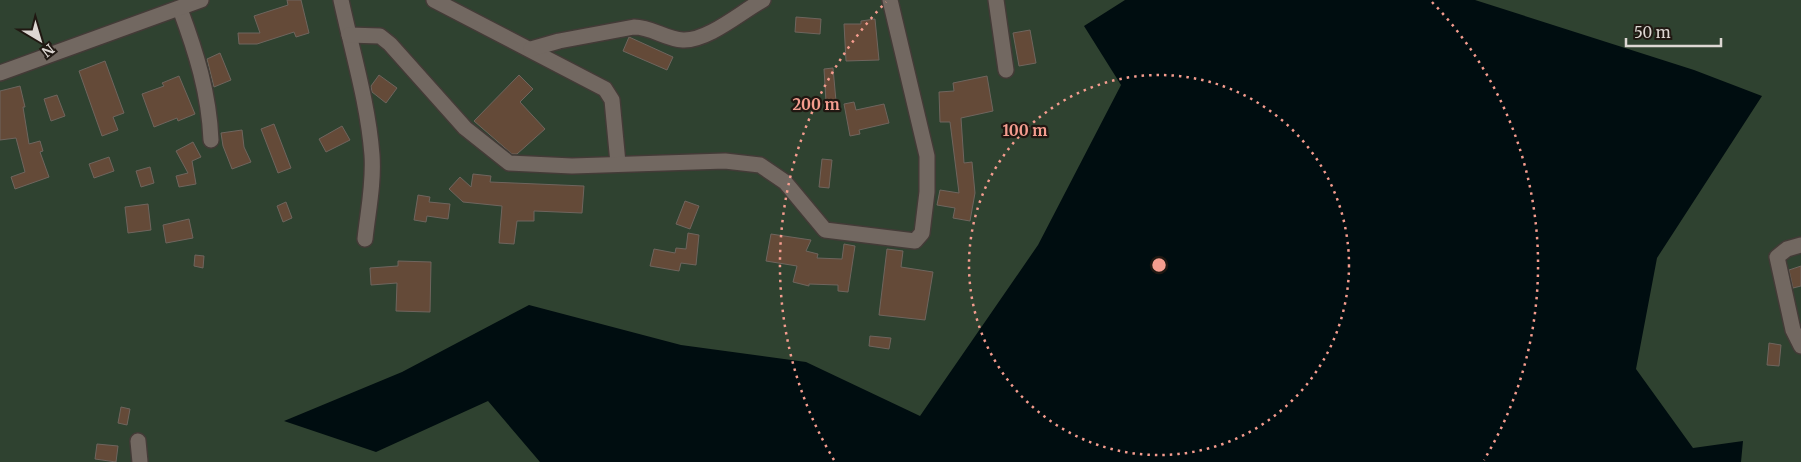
<svg xmlns="http://www.w3.org/2000/svg" width="1801" height="462" font-family="Merriweather,serif">
<rect width="100%" height="100%" fill="#29211b"/>
<rect fill="#2f4230" x="0" y="0" width="1801" height="462"/>
<polygon fill="#000d10" points="1125,0 1475,0 1694,70 1762,96 1657,258 1636,369 1693,448 1743,441 1741,462 540,462 488,401 376,452 284,421 402,372 529,305 681,345 806,362 920,416 1038,245 1121,85 1084,26"/>
<g fill="#644a38" stroke="#6f655e">
<polygon points="287,0 301,0 309,33 296,37 294,32 257,44 239,44 238,33 260,33 254,16 288,5"/>
<polygon points="796,17 821,19 820,34 795,32"/>
<polygon points="875,19 879,60 846,61 844,24 861,24 861,21"/>
<polygon points="1030,30 1036,63 1019,66 1013,33"/>
<polygon points="629,37 673,57 667,70 623,51"/>
<polygon points="220,53 231,80 214,87 207,59"/>
<polygon points="105,61 124,113 113,117 118,130 102,136 79,71"/>
<polygon points="833,68 836,101 826,102 824,69"/>
<polygon points="379,75 397,88 386,103 372,92 371,86"/>
<polygon points="519,75 533,89 520,102 545,129 517,154 512,154 474,121"/>
<polygon points="179,76 195,114 178,121 177,118 154,127 142,94 164,86 162,83"/>
<polygon points="987,76 993,111 961,118 964,163 972,162 975,193 970,221 953,218 955,208 937,205 940,190 959,193 950,122 940,122 939,92 954,91 953,83"/>
<polygon points="20,86 25,107 23,107 29,144 40,141 43,151 40,152 49,177 15,189 11,177 25,172 16,138 0,140 0,91"/>
<polygon points="57,95 65,116 51,121 44,99"/>
<polygon points="854,102 856,110 884,104 889,123 859,130 860,134 850,136 844,104"/>
<polygon points="274,124 291,168 278,173 261,129"/>
<polygon points="342,126 350,140 326,152 319,139"/>
<polygon points="242,130 244,147 251,162 232,169 223,146 221,133"/>
<polygon points="193,142 201,157 192,161 196,184 179,187 176,176 188,173 176,151"/>
<polygon points="109,157 114,171 94,178 89,164"/>
<polygon points="822,159 832,160 829,188 819,187"/>
<polygon points="150,167 154,183 141,187 136,171"/>
<polygon points="473,174 491,176 490,182 584,186 582,213 534,211 534,221 517,221 514,244 499,243 502,206 463,202 449,189 460,177 471,187"/>
<polygon points="418,195 430,197 429,202 450,204 448,219 427,216 426,222 414,220"/>
<polygon points="685,201 699,206 690,229 676,224"/>
<polygon points="286,202 292,218 283,222 277,206"/>
<polygon points="148,204 151,230 128,233 125,207"/>
<polygon points="189,219 193,238 166,243 163,225"/>
<polygon points="688,233 699,235 696,265 681,263 679,271 650,266 654,249 675,253 676,248 686,249"/>
<polygon points="771,234 811,240 806,251 818,254 817,258 842,259 844,244 855,246 848,292 838,291 838,285 809,284 809,286 793,282 797,266 766,261"/>
<polygon points="887,249 903,251 901,267 933,272 925,320 879,315"/>
<polygon points="195,255 204,256 203,268 194,266"/>
<polygon points="398,261 431,262 430,312 396,311 397,283 371,285 370,268 398,266"/>
<polygon points="1801,266 1801,286 1793,288 1789,270"/>
<polygon points="870,336 891,338 889,349 869,346"/>
<polygon points="1769,343 1781,345 1779,366 1767,365"/>
<polygon points="121,407 130,409 127,425 118,423"/>
<polygon points="97,444 118,446 116,462 95,459"/>
</g>
<g fill="none" stroke-linecap="round" stroke-linejoin="round">
<g stroke="#433b37" stroke-width="18">
<g id="minor">
<path d="M341,0c11,51 27,103 31,155 2,28 -4,56 -7,84"/>
<polyline points="434,0 605,89 612,100 618,163"/>
<polyline points="996,0 1006,70"/>
<path d="M180,9c16,43 29,84 31,131"/>
<polyline points="349,35 380,36 390,44 465,128 509,163 572,166 725,161 760,165 785,182 825,230 915,241 922,233 927,192 927,156 890,0"/>
<path d="M531,49l28,-8 75,-14c18,0 31,12 49,13 25,1 58,-28 80,-40"/>
<polyline points="0,73 201,0"/>
<polyline points="1801,245 1787,249 1777,257 1793,330 1801,346"/>
<polyline points="138,441 140,462"/>
</g>
</g>
<use href="#minor" stroke="#726861" stroke-width="15"/>
</g>
<g fill="none" stroke="#f59d8f" stroke-width="2.5" stroke-dasharray="2.5 5">
<circle cx="1159" cy="265" r="190"/>
<path d="M834 460A379 379 0 0 1 886 2M1432 2A379 379 0 0 1 1484 460"/>
</g>
<circle cx="1159" cy="265" r="8" fill="#f59d8f" stroke="#201812" stroke-width="2.5"/>
<g font-size="15" text-anchor="middle" font-weight="bold" fill="#f59d8f" stroke="#201812" stroke-width="4.5" stroke-linejoin="round" paint-order="stroke">
<text x="816" y="110">200 m</text>
<text x="1025" y="136">100 m</text>
</g>
<g transform="translate(40 40) rotate(142)" stroke="#201812" stroke-width="4" paint-order="stroke">
<path d="M0-4L9 19L0 12L-9 19Z" fill="#ddd7d3"/>
<text y="-8" font-size="14" font-weight="bold" text-anchor="middle" fill="#ddd7d3">N</text>
</g>
<path d="M1626 38v8h95v-8" fill="none" stroke="#ddd7d3" stroke-width="2.5"/>
<text x="1634" y="38" font-size="15" fill="#ddd7d3" stroke="#201812" stroke-width="4" paint-order="stroke">50 m</text>
</svg>
